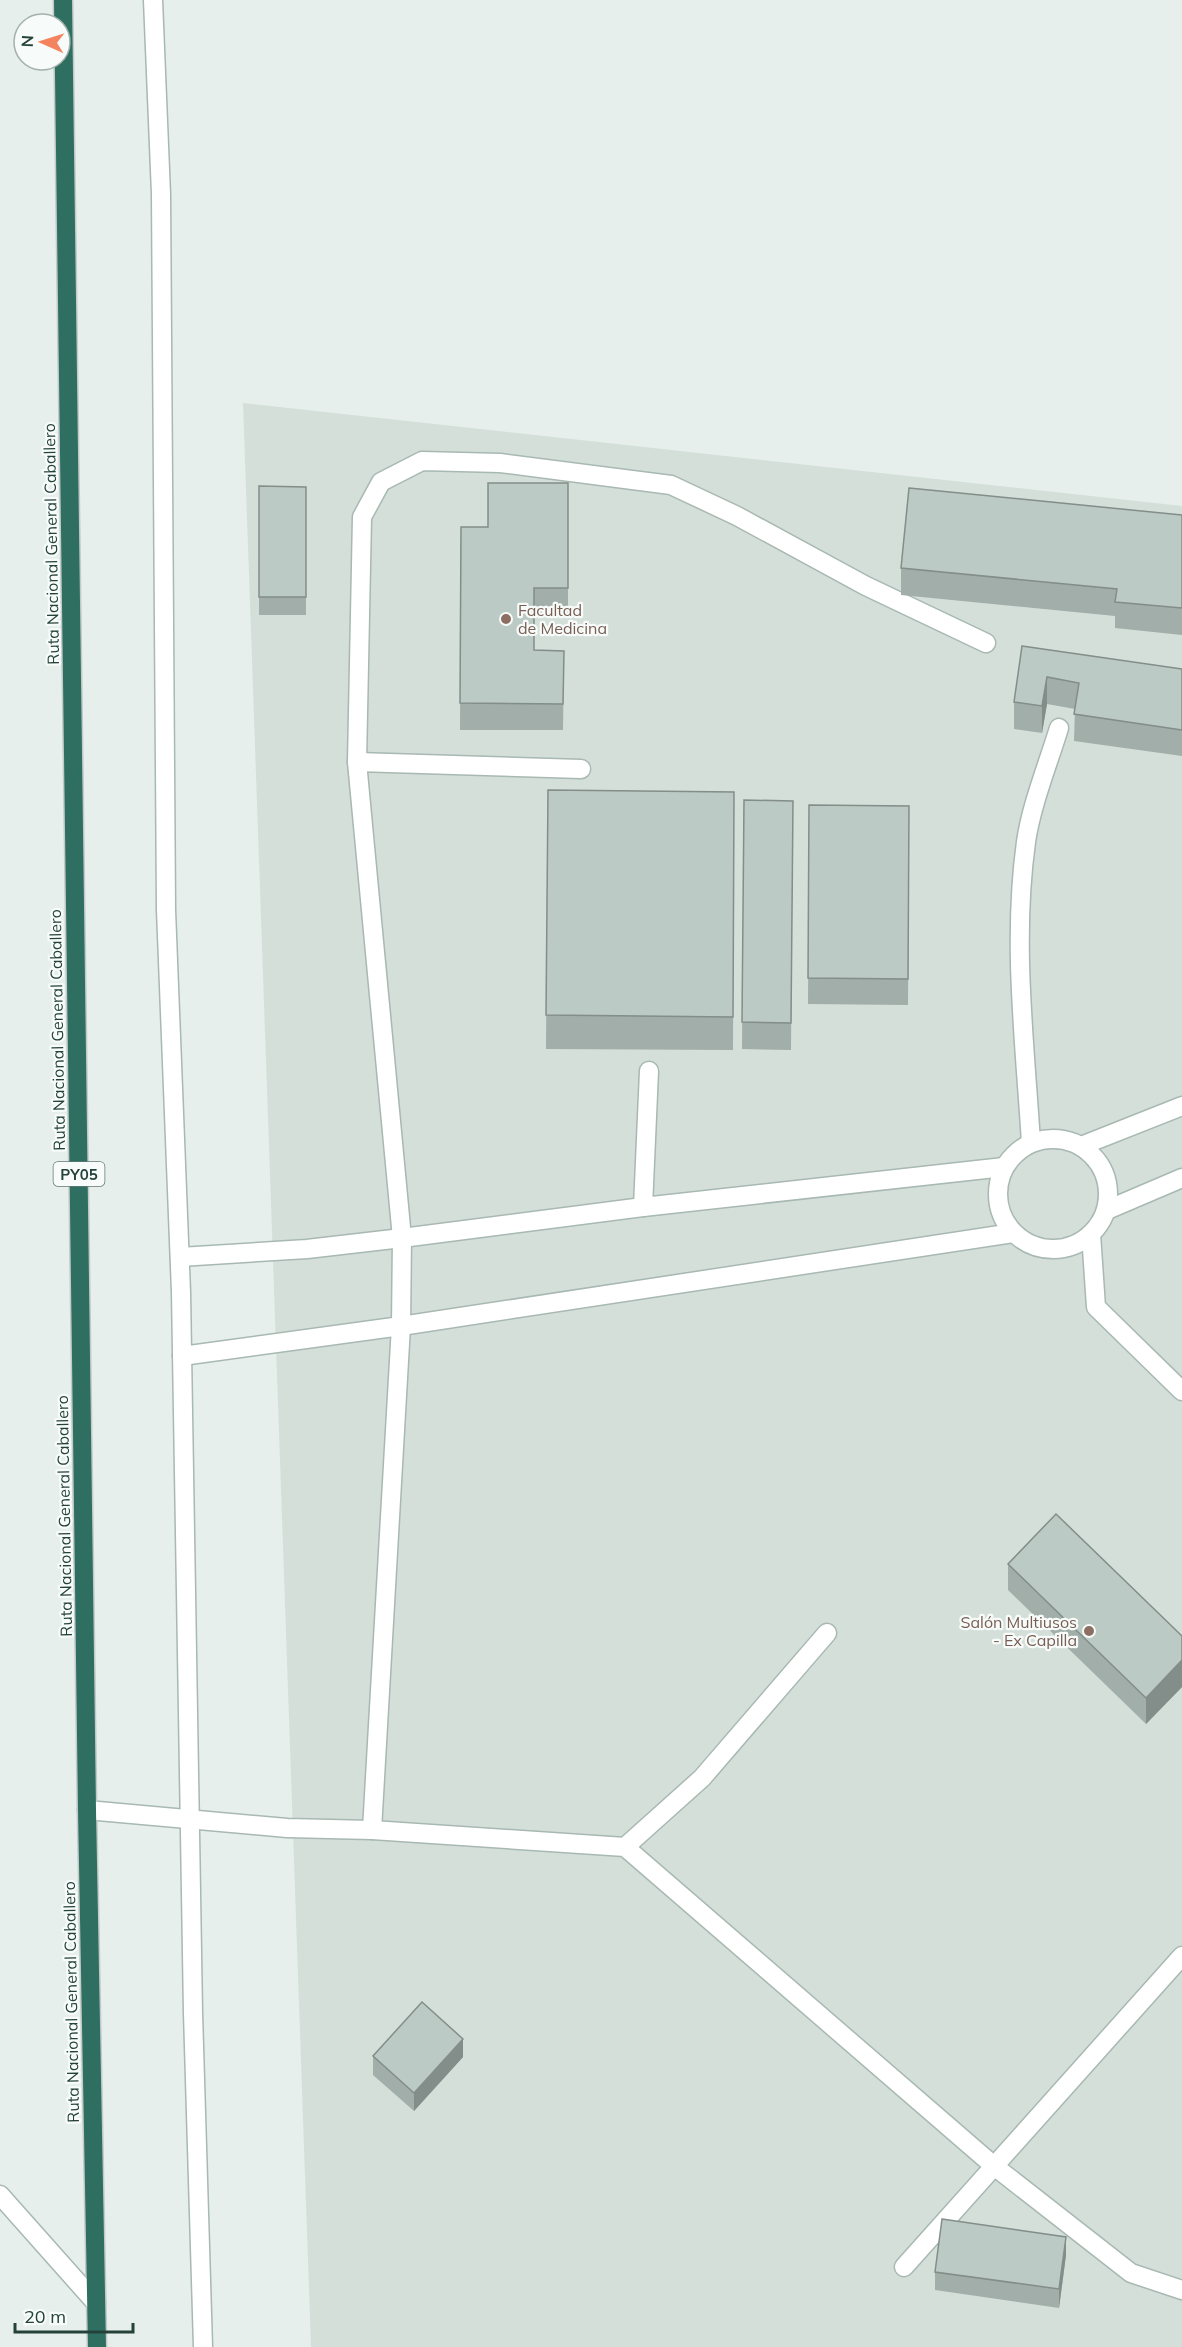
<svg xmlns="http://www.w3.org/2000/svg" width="1182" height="2347" font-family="Mulish,sans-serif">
<rect width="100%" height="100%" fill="#e6efeb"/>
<polygon fill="#d4dfda" points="243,403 1182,506 1182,2347 311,2347"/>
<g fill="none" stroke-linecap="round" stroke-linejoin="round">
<g stroke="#a8b8b2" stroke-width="21">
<g id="lane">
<polyline points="357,762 581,769"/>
<circle cx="1053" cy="1194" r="55"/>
<path d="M1031,1143c-6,-99 -19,-201 -5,-301 5,-36 22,-78 33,-114"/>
<polyline points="1081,1146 1182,1106"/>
<polyline points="643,1207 649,1071"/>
<polyline points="1107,1210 1182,1178"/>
<polyline points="1091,1234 1096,1307 1182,1391"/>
<polyline points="180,1257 307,1249 402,1238 643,1207 1004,1167"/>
<polyline points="182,1356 401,1326 1013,1233"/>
<polyline points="87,1810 287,1828 372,1830 625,1847 994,2166 1131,2273 1182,2290"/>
<polyline points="372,1830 401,1326 402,1238 357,762 362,517 381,482 422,461 500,463 671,485 737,516 866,586 986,643"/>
<polyline points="625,1847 702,1778 827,1633"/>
<polyline points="904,2267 1182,1956"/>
</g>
</g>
<g stroke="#a8b8b2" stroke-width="21">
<g id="street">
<polyline points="153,0 161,194 166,910 181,1292 193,2013 203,2347"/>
<polyline points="0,2195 96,2303"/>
</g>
</g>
<g stroke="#c2cac8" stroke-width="21">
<polyline id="highway" points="63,0 87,1810 97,2347"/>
</g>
<use href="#lane" stroke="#fff" stroke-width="18"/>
<use href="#street" stroke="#fff" stroke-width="18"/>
<use href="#highway" stroke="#2f6f62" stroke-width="18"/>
</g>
<g fill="#a1aea9">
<polygon points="568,483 568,615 534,615 534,650 564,651 563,730 460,730 461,527 488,527"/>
<polygon points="259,486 306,487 306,615 259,615"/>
<polygon points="1182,515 1182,635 1115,628 1115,616 901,595 901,568"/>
<polygon points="1022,646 1182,669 1182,756 1074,741 1075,709 1047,704 1042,733 1014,729 1014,702"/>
<polygon points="548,790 734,792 733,1050 546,1049"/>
<polygon points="744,800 793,801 791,1050 742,1049"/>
<polygon points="809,805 909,806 908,1005 808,1004"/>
<polygon points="1008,1564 1182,1636 1182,1687 1146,1724 1008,1590"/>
<polygon points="373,2056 463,2057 414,2111 373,2075"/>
<polygon points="1066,2255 1059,2308 935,2290 935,2272"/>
</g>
<g fill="#838d89">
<polygon points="1047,677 1047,704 1042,733 1042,706"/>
<polygon points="1182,1660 1182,1687 1146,1724 1146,1698"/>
<polygon points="463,2039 463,2057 414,2111 414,2093"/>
<polygon points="1066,2237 1066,2255 1059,2308 1059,2289"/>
</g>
<g fill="#bbcac4" stroke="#838d89" stroke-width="1.5">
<polygon points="488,483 568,483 568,588 534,588 534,650 564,651 563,704 460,703 461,527 488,527"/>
<polygon points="259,486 306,487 306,597 259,597"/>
<polygon points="909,488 1182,515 1182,608 1115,602 1117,589 901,568"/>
<polygon points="1022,646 1182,669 1182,730 1074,714 1079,683 1047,677 1042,706 1014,702"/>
<polygon points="548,790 734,792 733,1017 546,1015"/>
<polygon points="744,800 793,801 791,1023 742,1022"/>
<polygon points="809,805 909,806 908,979 808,978"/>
<polygon points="1056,1514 1182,1636 1182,1660 1146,1698 1008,1564"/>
<polygon points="422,2002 463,2039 414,2093 373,2056"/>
<polygon points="942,2219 1066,2237 1059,2289 935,2272"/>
</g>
<g fill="#8d6e63" stroke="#f7fbf9" stroke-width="2">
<circle cx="506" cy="619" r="6"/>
<circle cx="1089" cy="1631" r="6"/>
</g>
<g text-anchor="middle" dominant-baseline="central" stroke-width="4.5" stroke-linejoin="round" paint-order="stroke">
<rect fill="#f7fbf9" stroke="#637a73" stroke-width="1.5" x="53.5" y="1162" width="51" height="24" rx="4.5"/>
<g font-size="15" font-weight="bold" fill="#24423a">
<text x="79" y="1174">PY05</text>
</g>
<g font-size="16" fill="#24423a" stroke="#f7fbf9">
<text transform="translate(51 544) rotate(-91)">Ruta Nacional General Caballero</text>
<text transform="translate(57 1030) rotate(-91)">Ruta Nacional General Caballero</text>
<text transform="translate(64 1516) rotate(-91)">Ruta Nacional General Caballero</text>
<text transform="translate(71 2002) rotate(-91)">Ruta Nacional General Caballero</text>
</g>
<g font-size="16" fill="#785e54" stroke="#f7fbf9" text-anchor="start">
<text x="518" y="610">Facultad<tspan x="518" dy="18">de Medicina</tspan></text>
<text x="1077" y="1622" text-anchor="end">Salón Multiusos<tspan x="1077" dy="18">- Ex Capilla</tspan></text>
</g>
</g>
<g transform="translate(42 42) rotate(273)"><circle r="28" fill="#f7fbf9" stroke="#a3b1ad" stroke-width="1.5"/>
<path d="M0-4.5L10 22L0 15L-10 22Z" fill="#f4845f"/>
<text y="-9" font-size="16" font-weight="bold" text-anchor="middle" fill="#24423a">N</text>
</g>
<path d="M15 2323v9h118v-9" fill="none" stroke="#24423a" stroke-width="3"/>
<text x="24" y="2323" font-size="18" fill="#24423a" stroke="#f7fbf9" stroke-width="4.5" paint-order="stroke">20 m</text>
</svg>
